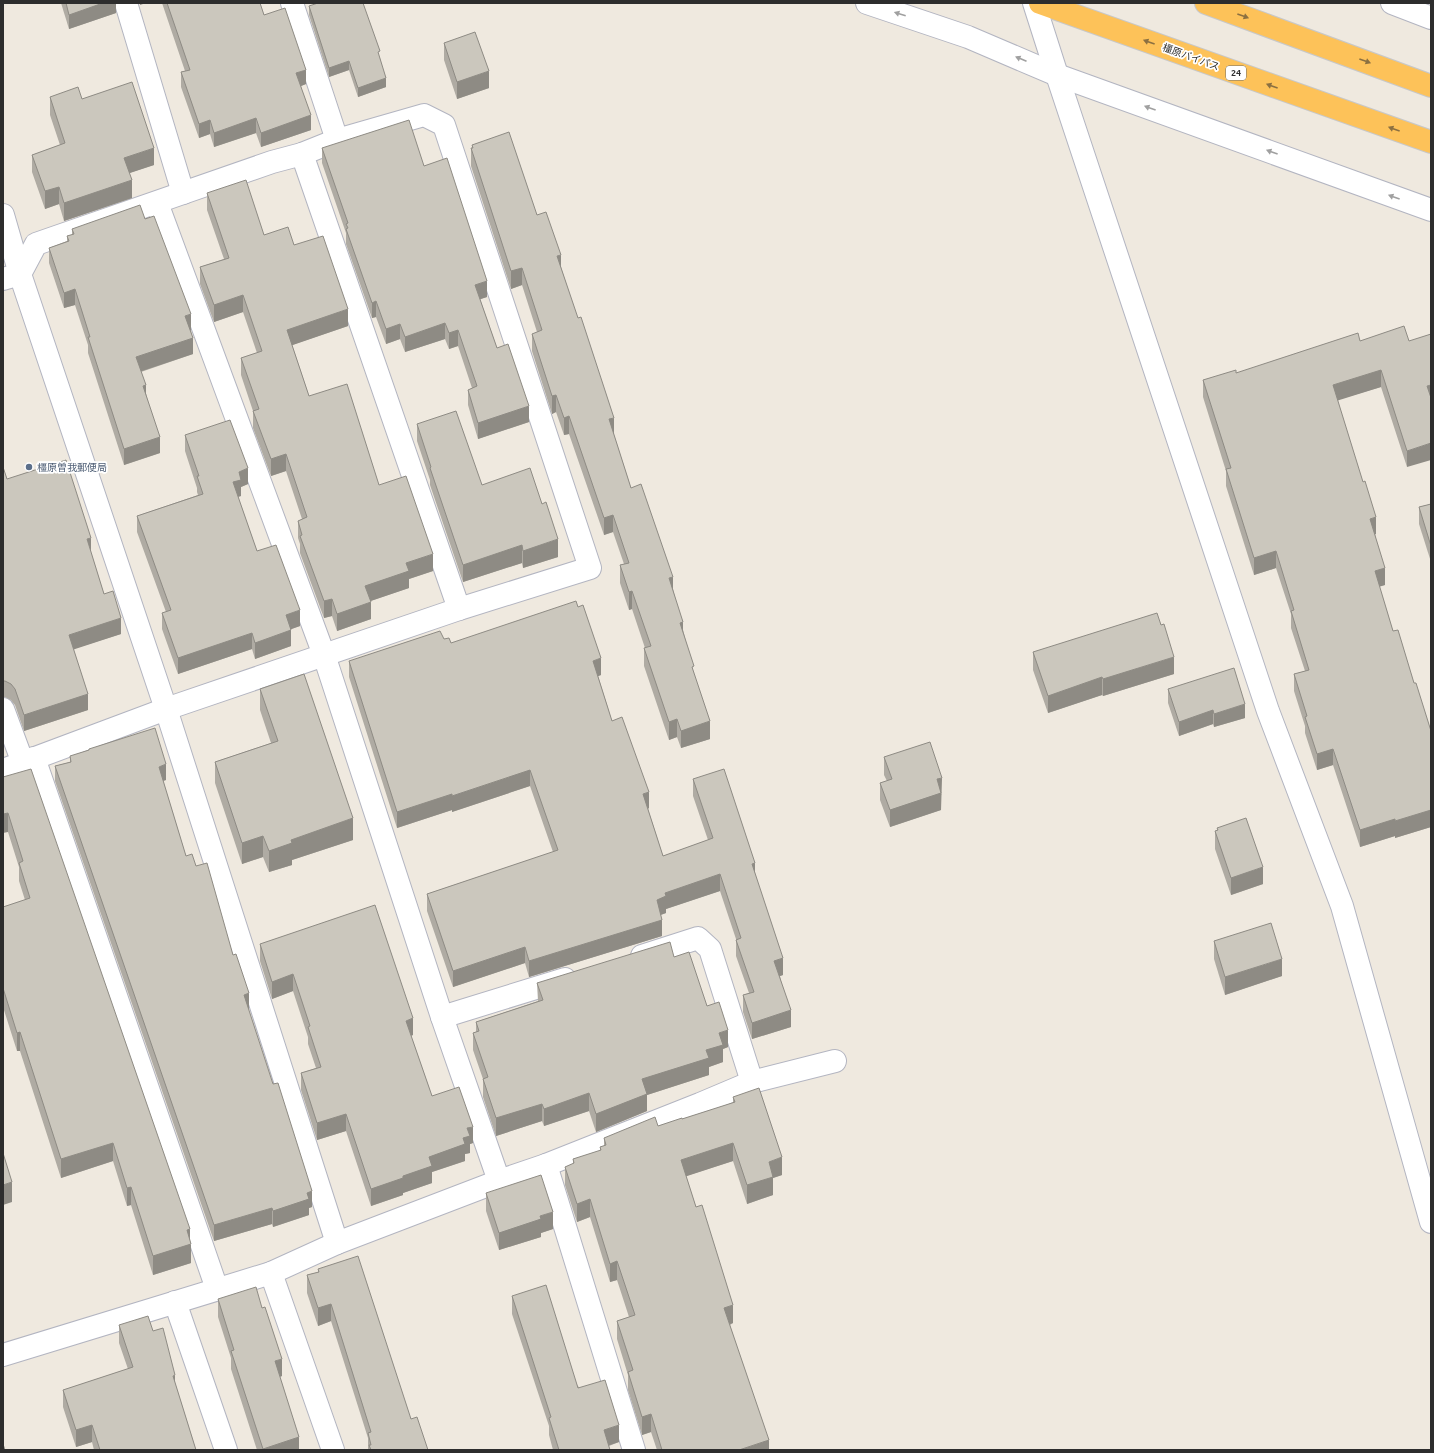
<svg xmlns="http://www.w3.org/2000/svg" width="1434" height="1453" font-family="Ubuntu,'Noto Sans JP',sans-serif">
<rect width="100%" height="100%" fill="#efe9df"/>
<g fill="none" stroke-linecap="round" stroke-linejoin="round">
<g stroke="#b3b5c1" stroke-width="24">
<g id="minor">
<polyline points="126,3 183,193"/>
<polyline points="292,3 337,140"/>
<polyline points="867,3 968,37 1057,75 1431,210"/>
<polyline points="1034,3 1057,75"/>
<polyline points="1392,3 1431,18"/>
<polyline points="302,154 459,609"/>
<polyline points="157,203 324,655 442,1017 499,1181"/>
<polyline points="3,215 20,274 166,709 337,1243"/>
<polyline points="3,279 20,274 36,244 272,162 302,154 337,140 424,115 444,125 590,568 459,609 166,709 3,770"/>
<polyline points="3,709 23,763"/>
<polyline points="34,758 217,1289"/>
<polyline points="642,956 698,938 710,949 752,1082"/>
<polyline points="442,1017 565,979"/>
<polyline points="546,1165 634,1450"/>
<polyline points="271,1273 333,1450"/>
<polyline points="175,1302 226,1450"/>
<polyline points="3,1355 271,1273 337,1243 499,1181 546,1165 700,1104 752,1082 835,1061"/>
</g>
</g>
<g stroke="#b3b5c1" stroke-width="24">
<polyline id="tertiary" points="1057,75 1268,711 1342,906 1431,1222"/>
</g>
<g stroke="#c8c8c8" stroke-width="24">
<g id="trunk">
<polyline points="1040,3 1431,142"/>
<polyline points="1206,3 1431,86"/>
</g>
</g>
<use href="#minor" stroke="#fff" stroke-width="22"/>
<use href="#tertiary" stroke="#fff" stroke-width="22"/>
<use href="#trunk" stroke="#fdc259" stroke-width="22"/>
</g>
<g fill="#afaba3">
<polygon points="61,3 116,3 116,13 69,29"/>
<polygon points="162,3 260,3 264,15 306,84 301,86 311,130 261,147 256,133 214,147 210,134 199,138 181,87 181,72 185,71"/>
<polygon points="309,6 380,58 386,87 358,97 349,70 329,77 309,15"/>
<polygon points="444,43 489,88 457,99 444,60"/>
<polygon points="50,97 154,165 129,173 132,198 64,221 59,204 45,209 32,172 32,155 60,145 50,115"/>
<polygon points="472,145 537,215 561,267 614,435 631,488 673,589 710,739 681,748 677,737 669,740 644,666 644,648 645,648 632,609 629,610 620,583 620,565 624,564 613,532 604,535 569,434 564,435 556,412 552,414 532,351 532,334 537,332 522,285 511,289 471,166 471,148 472,148"/>
<polygon points="322,148 424,166 487,297 480,299 497,348 529,422 478,439 468,405 468,390 472,388 458,346 449,349 445,339 405,352 400,339 386,344 376,317 372,318 346,244 346,233 322,163"/>
<polygon points="207,193 264,235 294,245 348,326 292,345 309,396 379,485 433,571 409,579 409,588 370,601 371,619 337,631 332,616 324,618 300,553 300,544 298,538 298,521 302,519 286,471 271,476 253,428 253,411 241,375 241,358 257,353 243,312 214,322 200,284 200,267 224,259 207,210"/>
<polygon points="145,219 191,330 193,354 141,372 160,453 124,465 88,353 88,345 75,305 64,308 49,263 49,248 67,241 67,236 72,235 72,229"/>
<polygon points="1360,341 1409,341 1407,467 1381,387 1337,400 1376,534 1375,534 1385,585 1379,586 1393,631 1414,683 1431,731 1431,827 1395,838 1395,836 1360,847 1333,765 1317,770 1305,733 1305,726 1294,691 1294,674 1305,671 1291,628 1291,614 1276,568 1254,575 1226,486 1226,471 1203,397 1203,380 1236,373"/>
<polygon points="417,424 482,485 558,557 523,568 522,563 463,582 430,485 430,480 417,441"/>
<polygon points="185,435 248,484 241,487 241,496 238,497 257,551 300,626 291,629 291,646 255,659 252,649 178,674 162,629 162,613 166,612 137,532 137,516 198,495 197,492 197,488 185,451"/>
<polygon points="3,467 7,479 91,553 104,594 121,634 73,649 88,710 24,731 15,705 11,700 5,697 3,697"/>
<polygon points="1431,504 1431,562 1419,524 1419,507"/>
<polygon points="444,639 451,643 601,675 598,676 612,721 649,808 648,809 663,856 708,840 693,796 693,779 755,873 783,975 780,976 791,1027 752,1039 743,1012 743,995 749,993 736,956 736,939 720,891 666,909 666,913 661,915 662,936 529,977 525,963 453,987 427,911 427,894 553,852 530,786 452,812 452,810 397,828 349,677 349,661"/>
<polygon points="1033,652 1174,674 1103,696 1102,695 1048,713 1033,670"/>
<polygon points="260,689 353,840 292,860 292,865 269,872 263,857 242,864 215,783 215,762 271,743 260,710"/>
<polygon points="1168,689 1245,718 1214,727 1213,724 1179,736 1168,703"/>
<polygon points="70,756 166,780 163,781 186,856 196,866 249,1009 248,1009 312,1207 309,1208 309,1215 273,1227 272,1224 214,1241 55,781 55,766 70,762"/>
<polygon points="884,757 942,795 941,795 941,810 890,827 880,800 880,783 887,781 884,775"/>
<polygon points="3,777 190,1240 191,1263 153,1275 131,1205 127,1206 113,1161 61,1178 20,1051 17,1051 3,1007 3,907 25,900 19,881 19,867 8,832"/>
<polygon points="1217,828 1263,884 1231,895 1215,849 1215,831 1217,831"/>
<polygon points="1214,941 1282,976 1225,995 1214,959"/>
<polygon points="260,944 413,1035 411,1036 432,1096 473,1143 470,1144 470,1153 465,1154 465,1161 432,1172 432,1183 403,1193 403,1195 371,1206 346,1131 317,1140 301,1090 301,1073 316,1068 308,1044 308,1037 293,991 272,999 260,961"/>
<polygon points="674,957 707,1006 728,1047 723,1049 723,1062 709,1067 709,1075 647,1095 647,1111 596,1132 589,1111 544,1126 542,1121 496,1136 483,1097 483,1079 473,1050 473,1033 476,1032 476,1022 538,1001 537,983"/>
<polygon points="733,1097 782,1175 773,1178 773,1195 747,1204 733,1161 686,1176 733,1323 730,1325 769,1450 657,1450 651,1432 642,1435 628,1390 628,1375 617,1339 617,1321 629,1317 617,1280 610,1282 590,1217 577,1222 565,1185 565,1167 573,1164 573,1159 600,1151 600,1147 604,1146 604,1138 658,1126 682,1119 733,1103"/>
<polygon points="486,1193 553,1229 541,1233 541,1237 499,1250 486,1211"/>
<polygon points="318,1269 411,1419 428,1450 368,1450 368,1438 331,1321 318,1326 307,1293 307,1275 318,1272"/>
<polygon points="512,1296 619,1442 609,1446 610,1450 553,1450 549,1435 549,1426 512,1314"/>
<polygon points="218,1299 282,1376 280,1377 299,1450 257,1450 231,1369 231,1358 218,1317"/>
<polygon points="119,1325 153,1331 175,1383 196,1450 94,1450 92,1442 76,1447 63,1407 63,1390 128,1369 119,1343"/>
</g>
<g fill="#8e8b84">
<polygon points="103,3 116,3 116,13 69,29 69,15"/>
<polygon points="140,3 146,3 140,5"/>
<polygon points="349,61 349,70 329,77 329,68"/>
<polygon points="306,70 306,84 296,88 296,73"/>
<polygon points="489,71 489,88 457,99 457,82"/>
<polygon points="386,78 386,87 358,97 358,88"/>
<polygon points="311,115 311,130 261,147 261,133"/>
<polygon points="256,118 256,133 214,147 214,133"/>
<polygon points="210,120 210,134 199,138 199,124"/>
<polygon points="154,148 154,165 124,175 124,158"/>
<polygon points="132,180 132,198 64,221 64,203"/>
<polygon points="59,187 59,204 45,209 45,191"/>
<polygon points="561,255 561,272 557,256"/>
<polygon points="522,268 522,285 511,289 511,271"/>
<polygon points="487,281 487,297 475,301 475,285"/>
<polygon points="75,289 75,305 64,308 64,293"/>
<polygon points="243,295 243,312 214,322 214,305"/>
<polygon points="376,301 376,317 372,318 372,303"/>
<polygon points="348,309 348,326 287,347 287,330"/>
<polygon points="191,314 191,330 185,332 185,316"/>
<polygon points="445,323 445,339 405,352 405,337"/>
<polygon points="400,324 400,339 386,344 386,329"/>
<polygon points="458,330 458,346 449,349 449,333"/>
<polygon points="193,338 193,354 136,373 136,357"/>
<polygon points="1381,370 1381,387 1333,402 1333,385"/>
<polygon points="146,385 146,401 143,386"/>
<polygon points="1431,385 1431,402 1427,386"/>
<polygon points="556,395 556,412 552,414 552,396"/>
<polygon points="529,406 529,422 478,439 478,423"/>
<polygon points="569,416 569,434 564,435 564,418"/>
<polygon points="614,418 614,435 609,437 609,419"/>
<polygon points="160,437 160,453 124,465 124,449"/>
<polygon points="1431,443 1431,460 1407,467 1407,451"/>
<polygon points="286,454 286,471 271,476 271,459"/>
<polygon points="248,468 248,484 241,487 241,496 233,498 233,482 239,472"/>
<polygon points="613,515 613,532 604,535 604,518"/>
<polygon points="1376,517 1376,534 1370,536 1370,519"/>
<polygon points="91,538 91,553 87,539"/>
<polygon points="558,539 558,557 523,568 523,551"/>
<polygon points="522,545 522,563 463,582 463,565"/>
<polygon points="1276,551 1276,568 1254,575 1254,558"/>
<polygon points="433,554 433,571 409,579 409,588 365,603 365,586 406,563"/>
<polygon points="1385,568 1385,585 1375,588 1375,571"/>
<polygon points="673,577 673,595 669,578"/>
<polygon points="632,591 632,609 629,610 629,592"/>
<polygon points="332,599 332,616 324,618 324,601"/>
<polygon points="371,602 371,619 337,631 337,614"/>
<polygon points="300,610 300,626 286,631 286,615"/>
<polygon points="121,618 121,634 69,651 69,635"/>
<polygon points="683,622 683,639 680,623"/>
<polygon points="291,630 291,646 255,659 255,643"/>
<polygon points="252,633 252,649 178,674 178,658"/>
<polygon points="1174,657 1174,674 1103,696 1103,679"/>
<polygon points="601,658 601,675 593,678 593,661"/>
<polygon points="1102,677 1102,695 1048,713 1048,696"/>
<polygon points="88,694 88,710 24,731 24,715"/>
<polygon points="1245,704 1245,718 1214,727 1214,714"/>
<polygon points="1213,710 1213,724 1179,736 1179,722"/>
<polygon points="677,719 677,737 669,740 669,722"/>
<polygon points="710,721 710,739 681,748 681,731"/>
<polygon points="1333,749 1333,765 1317,770 1317,754"/>
<polygon points="166,764 166,780 159,782 159,767"/>
<polygon points="530,770 530,786 452,812 452,796"/>
<polygon points="942,778 941,810 890,827 890,810 937,779"/>
<polygon points="649,792 649,808 643,810 643,794"/>
<polygon points="452,794 452,810 397,828 397,812"/>
<polygon points="1431,810 1431,827 1395,838 1395,821"/>
<polygon points="8,813 8,832 3,833 3,814"/>
<polygon points="353,818 353,840 292,860 292,865 269,872 269,851 291,840"/>
<polygon points="1395,819 1395,836 1360,847 1360,830"/>
<polygon points="263,836 263,857 242,864 242,843"/>
<polygon points="755,863 755,879 752,864"/>
<polygon points="1263,867 1263,884 1231,895 1231,878"/>
<polygon points="720,874 720,891 666,909 666,913 657,916 657,900 665,893"/>
<polygon points="662,920 662,936 529,977 529,961"/>
<polygon points="525,947 525,963 453,987 453,971"/>
<polygon points="783,958 783,975 774,978 774,961"/>
<polygon points="1282,959 1282,976 1225,995 1225,977"/>
<polygon points="293,974 293,991 272,999 272,982"/>
<polygon points="249,993 249,1009 244,1011 244,995"/>
<polygon points="791,1010 791,1027 752,1039 752,1023"/>
<polygon points="413,1018 413,1035 406,1037 406,1021"/>
<polygon points="728,1030 728,1047 723,1049 723,1062 709,1067 709,1075 647,1095 647,1111 596,1132 596,1114 642,1079 706,1050 719,1033"/>
<polygon points="20,1032 20,1051 17,1051 17,1033"/>
<polygon points="589,1093 589,1111 544,1126 544,1109"/>
<polygon points="542,1104 542,1121 496,1136 496,1118"/>
<polygon points="346,1114 346,1131 317,1140 317,1123"/>
<polygon points="473,1127 473,1143 470,1144 470,1153 465,1154 465,1161 432,1172 432,1183 403,1193 403,1195 371,1206 371,1189 463,1138 467,1128"/>
<polygon points="113,1143 113,1161 61,1178 61,1159"/>
<polygon points="733,1143 733,1161 681,1178 681,1160"/>
<polygon points="782,1157 782,1175 773,1178 773,1195 747,1204 747,1185 769,1162"/>
<polygon points="12,1182 12,1202 3,1205 3,1185"/>
<polygon points="131,1187 131,1205 127,1206 127,1188"/>
<polygon points="312,1191 312,1207 309,1208 309,1215 273,1227 273,1211 307,1193"/>
<polygon points="590,1199 590,1217 577,1222 577,1204"/>
<polygon points="272,1208 272,1224 214,1241 214,1225"/>
<polygon points="553,1212 553,1229 541,1233 541,1237 499,1250 499,1233 540,1216"/>
<polygon points="190,1229 190,1245 191,1244 191,1263 153,1275 153,1256 187,1230"/>
<polygon points="617,1261 617,1280 610,1282 610,1264"/>
<polygon points="331,1304 331,1321 318,1326 318,1308"/>
<polygon points="733,1305 733,1323 724,1326 724,1308"/>
<polygon points="282,1359 282,1376 275,1378 275,1361"/>
<polygon points="175,1375 175,1393 173,1376"/>
<polygon points="651,1414 651,1432 642,1435 642,1417"/>
<polygon points="92,1425 92,1442 76,1447 76,1430"/>
<polygon points="619,1425 619,1442 604,1447 604,1430"/>
<polygon points="299,1437 299,1450 263,1450 263,1449"/>
<polygon points="769,1440 769,1450 739,1450"/>
</g>
<g fill="#cbc7bd" stroke="#8e8b84">
<polygon points="66,3 103,3 69,15"/>
<polygon points="167,3 260,3 264,15 285,8 306,70 296,73 311,115 261,133 256,118 214,133 210,120 199,124 181,72 190,70"/>
<polygon points="318,3 363,3 380,51 378,52 386,78 358,88 349,61 329,68 309,6"/>
<polygon points="475,32 489,71 457,82 444,43"/>
<polygon points="132,82 154,148 124,158 132,180 64,203 59,187 45,191 32,155 65,143 50,97 78,87 82,99"/>
<polygon points="409,120 424,166 447,158 487,281 475,285 497,348 508,344 529,406 478,423 468,390 477,386 458,330 449,333 445,323 405,337 400,324 386,329 376,301 372,303 346,229 348,228 346,224 348,223 322,148"/>
<polygon points="509,132 537,215 546,212 561,255 557,256 578,318 581,317 614,418 609,419 631,488 641,484 673,577 669,578 683,622 680,623 694,666 692,667 710,721 681,731 677,719 669,722 644,648 651,646 632,591 629,592 620,565 629,563 613,515 604,518 569,416 564,418 556,395 552,396 532,334 542,330 522,268 511,271 471,148 473,148 472,145"/>
<polygon points="246,180 264,235 288,227 294,245 323,236 348,309 287,330 309,396 347,384 379,485 406,476 433,554 406,563 409,571 365,586 371,602 337,614 332,599 324,601 300,536 302,535 298,521 307,517 286,454 271,459 253,411 259,409 241,358 262,351 243,295 214,305 200,267 229,258 207,193"/>
<polygon points="140,205 145,219 154,216 191,314 185,316 193,338 136,357 146,385 143,386 160,437 124,449 88,337 90,337 75,289 64,293 49,248 69,241 67,236 74,234 72,229"/>
<polygon points="1404,326 1409,341 1431,334 1431,385 1427,386 1431,398 1431,443 1407,451 1381,370 1333,385 1363,482 1365,481 1376,517 1370,519 1385,568 1375,571 1393,631 1398,630 1414,683 1416,683 1431,731 1431,810 1395,821 1395,819 1360,830 1333,749 1317,754 1305,717 1307,716 1294,674 1309,670 1291,611 1294,610 1276,551 1254,558 1226,469 1231,468 1203,380 1236,370 1236,373 1358,333 1360,341"/>
<polygon points="456,411 482,485 530,468 542,504 546,502 558,539 523,551 522,545 463,565 430,468 431,467 417,424"/>
<polygon points="230,420 248,468 239,472 241,480 233,482 257,551 276,545 300,610 286,615 291,630 255,643 252,633 178,658 162,613 171,610 137,516 203,494 197,476 199,476 185,435"/>
<polygon points="66,460 91,538 87,539 104,594 113,591 121,618 69,635 88,694 24,715 15,689 11,684 5,681 3,681 3,467 7,479"/>
<polygon points="1431,504 1431,546 1419,507"/>
<polygon points="576,601 578,607 583,605 601,658 593,661 612,721 622,717 649,792 643,794 663,856 713,838 693,779 724,769 755,863 752,864 783,958 774,961 791,1010 752,1023 743,995 754,992 736,940 741,938 720,874 665,893 666,896 657,900 662,920 529,961 525,947 453,971 427,894 558,850 530,770 452,796 452,794 397,812 349,661 440,631 444,639 449,638 451,643"/>
<polygon points="1157,613 1161,625 1164,624 1174,657 1103,679 1102,677 1048,696 1033,652"/>
<polygon points="1234,668 1245,704 1214,714 1213,710 1179,722 1168,689"/>
<polygon points="304,674 353,818 291,840 292,843 269,851 263,836 242,843 215,762 278,741 260,689"/>
<polygon points="155,728 166,764 159,767 186,856 192,854 196,866 207,863 233,955 236,954 249,993 244,995 273,1084 278,1083 312,1191 307,1193 309,1199 273,1211 272,1208 214,1225 55,766 71,762 70,756 89,750 89,749"/>
<polygon points="930,742 942,778 937,779 941,793 890,810 880,783 892,779 884,757"/>
<polygon points="31,769 190,1229 187,1230 191,1244 153,1256 131,1187 127,1188 113,1143 61,1159 20,1032 17,1033 3,988 3,907 30,898 19,863 23,861 8,813 3,814 3,777"/>
<polygon points="1246,818 1263,867 1231,878 1215,831 1218,830 1217,828"/>
<polygon points="375,905 413,1018 406,1021 432,1096 459,1087 473,1127 467,1128 470,1136 463,1138 465,1144 429,1157 432,1166 403,1176 403,1178 371,1189 346,1114 317,1123 301,1073 321,1067 308,1027 310,1026 293,974 272,982 260,944"/>
<polygon points="1271,923 1282,959 1225,977 1214,941"/>
<polygon points="670,942 674,957 689,952 707,1006 719,1002 728,1030 719,1033 723,1045 706,1050 709,1058 642,1079 647,1094 596,1114 589,1093 544,1109 542,1104 496,1118 483,1079 488,1077 473,1033 479,1031 476,1022 543,1000 537,983"/>
<polygon points="759,1088 782,1157 769,1162 773,1177 747,1185 733,1143 681,1160 696,1207 702,1205 733,1305 724,1308 769,1440 739,1450 662,1450 651,1414 642,1417 628,1372 633,1370 617,1321 635,1315 617,1261 610,1264 590,1199 577,1204 565,1167 574,1163 573,1159 601,1150 600,1147 606,1145 604,1138 655,1117 658,1126 682,1118 682,1119 735,1102 733,1097"/>
<polygon points="3,1153 12,1182 3,1185"/>
<polygon points="541,1175 553,1212 540,1216 541,1219 499,1233 486,1193"/>
<polygon points="358,1256 411,1419 417,1417 428,1450 371,1450 369,1445 371,1445 368,1433 371,1432 331,1304 318,1308 307,1275 319,1272 318,1269"/>
<polygon points="546,1285 578,1388 605,1380 619,1425 604,1430 610,1450 559,1450 549,1418 551,1417 512,1296"/>
<polygon points="256,1287 262,1308 265,1307 282,1359 275,1361 299,1437 263,1449 231,1351 234,1350 218,1299"/>
<polygon points="148,1316 153,1331 163,1328 175,1375 173,1376 196,1450 100,1450 92,1425 76,1430 63,1390 133,1367 119,1325"/>
<polygon points="3,1444 5,1450 3,1450"/>
</g>
<defs><path id="oneway-solid" d="M-6-.8H1V-3.2L6.5 0L1 3.2V.8H-6Z"/></defs>
<g fill="#a0a0a0">
<use href="#oneway-solid" transform="translate(900 14) rotate(-162)"/>
<use href="#oneway-solid" transform="translate(1021 59) rotate(-157)"/>
<use href="#oneway-solid" transform="translate(1150 108) rotate(-160)"/>
<use href="#oneway-solid" transform="translate(1272 152) rotate(-160)"/>
<use href="#oneway-solid" transform="translate(1394 197) rotate(-160)"/>
</g>
<g fill="#8b7041">
<use href="#oneway-solid" transform="translate(1243 16) rotate(20)"/>
<use href="#oneway-solid" transform="translate(1149 42) rotate(-160)"/>
<use href="#oneway-solid" transform="translate(1365 61) rotate(20)"/>
<use href="#oneway-solid" transform="translate(1272 86) rotate(-160)"/>
<use href="#oneway-solid" transform="translate(1394 129) rotate(-160)"/>
</g>
<circle fill="#5c6f8a" stroke="#fff" stroke-width="1.5" cx="29" cy="467" r="4"/>
<g text-anchor="middle" dominant-baseline="central" stroke-width="3.5" stroke-linejoin="round" paint-order="stroke">
<rect fill="#fff" stroke="#6c6c6c" stroke-width="1" x="1226" y="66" width="20" height="14" rx="3"/>
<g font-size="9" font-weight="bold" fill="#2d2d2d">
<text x="1236" y="73">24</text>
</g>
<g font-size="10" fill="#2d2d2d" stroke="#fff">
<text transform="translate(1191 57) rotate(20)">橿原バイパス</text>
</g>
<g font-size="10" fill="#4e5e75" stroke="#fff" text-anchor="start">
<text x="37" y="467">橿原曽我郵便局</text>
</g>
</g>
<rect width="1434" height="1453" fill="none" stroke="#2d2d2d" stroke-width="8"/>
</svg>
